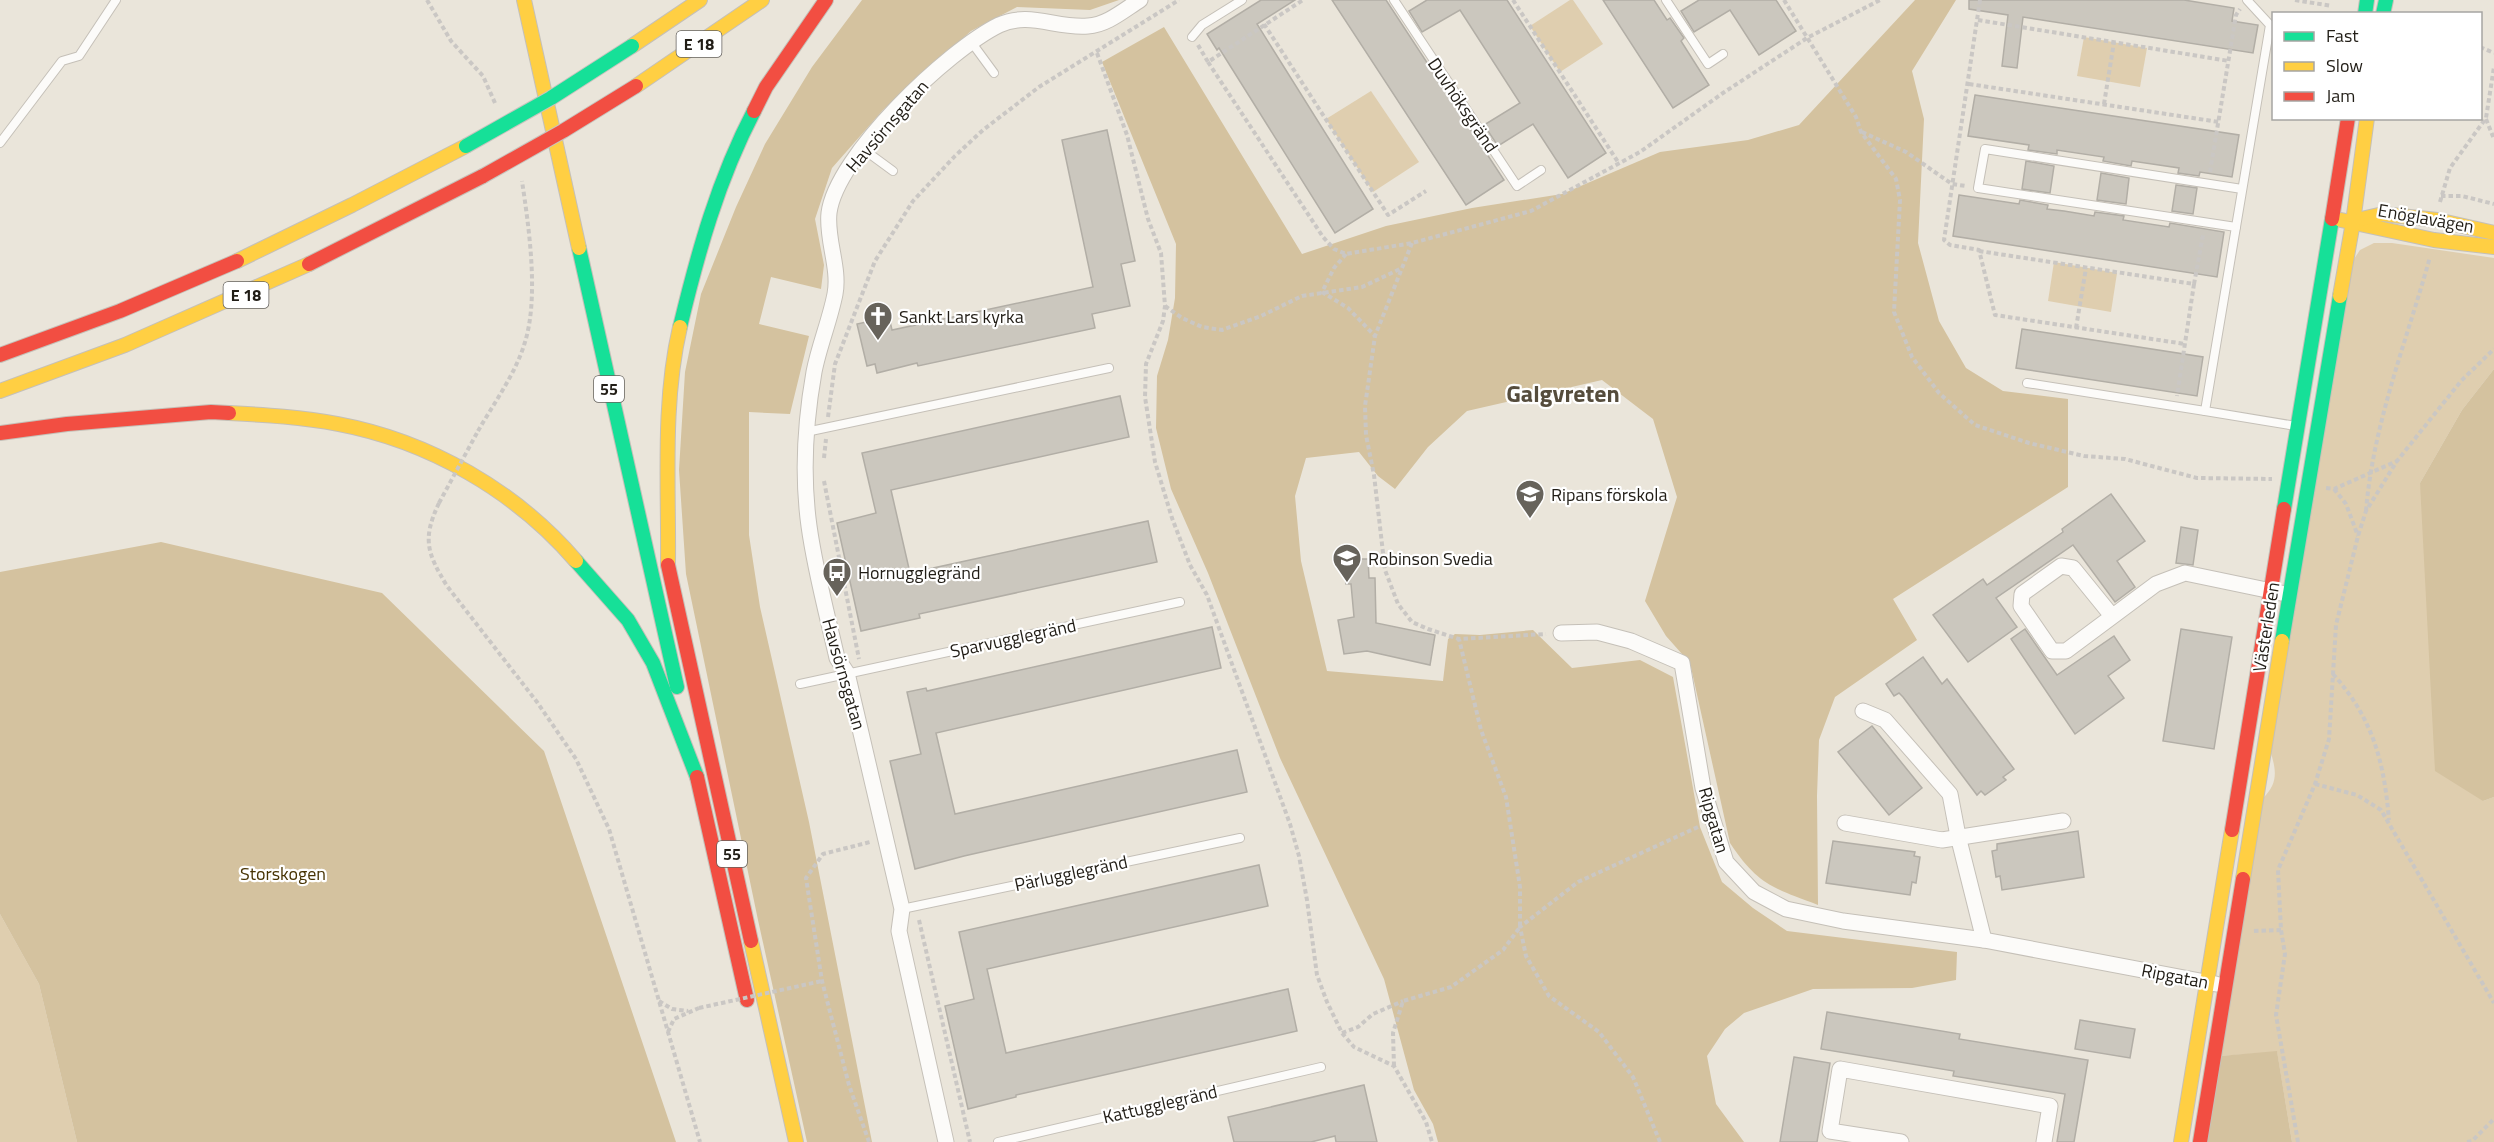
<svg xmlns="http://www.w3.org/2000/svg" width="2494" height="1142" font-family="'Titillium Web',sans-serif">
<rect width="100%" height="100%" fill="#eae5da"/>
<g fill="#dfceaf">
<polygon points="1570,0 1573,0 1603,44 1560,72 1530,26"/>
<polygon points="2084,37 2147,48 2140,87 2077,76"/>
<polygon points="1371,91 1419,162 1373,192 1326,119"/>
<path d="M2374,243h18l102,15v111l-32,41 -42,73 63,318 11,-4v345h-202l-15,-90 -57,4 43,-258c16,-15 13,-29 7,-48l82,-488 8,-12z"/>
<polygon points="2054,262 2117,273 2111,312 2048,301"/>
<polygon points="0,914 39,984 77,1142 0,1142"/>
</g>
<g fill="#d4c29f">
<polygon points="862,0 1119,0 1090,10 1017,7 971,31 883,110 832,168 815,219 824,265 821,289 771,277 759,324 809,336 790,414 749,412 749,535 760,607 809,822 872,1142 807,1142 758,920 686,574 679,470 685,372 701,294 736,207 765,144 812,67"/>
<path d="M1915,0h41l-44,71 12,48 -6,124 21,78 27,47 37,23 65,8v88l-175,112 24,41 -82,57 -16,43 -2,56 1,109c-45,-17 -60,-20 -88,-62l-40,-180 -24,-27 -21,-35 32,-104 -24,-78 -51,-39 -135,31 -39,36 -33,42 -17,-13 -19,-24 -53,6 -11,38 6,65 26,110 116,10 5,-42 7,-5 25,1 53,-5 39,38 68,-8 33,17 27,150 22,55 31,26 34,23 170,21 -1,28 -44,8 -99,1 -69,24 -19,16 -18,27 9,48 28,38h-306l-5,-18 -19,-34 -30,-111 -104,-221 -72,-185 -37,-84 -15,-61 1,-52 11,-36 7,-42 1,-54 -74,-182 62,-35 138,227 84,-28 86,-18 90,-14 98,-42 88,-12 51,-15z"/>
<polygon points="2494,369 2494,797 2483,801 2435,771 2420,483 2462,410"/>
<polygon points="161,542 382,593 544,751 676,1142 77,1142 39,984 0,914 0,572"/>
<polygon points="2277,1051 2292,1142 2206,1142 2220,1056"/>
</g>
<g fill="#cbc7be" stroke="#b2aea6" stroke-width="1.5">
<polygon points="1261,0 1295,0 1257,24 1373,209 1335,233 1219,48 1217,50 1207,34"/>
<polygon points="1332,0 1386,0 1504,180 1466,205"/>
<polygon points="1427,0 1507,0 1606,153 1568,178 1533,124 1498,146 1484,125 1520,103 1460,10 1422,32 1409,11"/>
<polygon points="1603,0 1654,0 1667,20 1670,18 1684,38 1681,41 1709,85 1673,108"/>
<polygon points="1699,0 1776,0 1796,31 1759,55 1730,10 1694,32 1681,11"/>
<polygon points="1969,0 2184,0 2234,8 2232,21 2258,25 2253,53 2023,17 2017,68 2002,66 2008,15 1969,9"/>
<polygon points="1975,95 2239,135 2232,177 2200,172 2199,176 2178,173 2179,168 2132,161 2131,166 2103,161 2104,157 2057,150 2057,154 2028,150 2029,145 1968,136"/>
<polygon points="1107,130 1135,261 1121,264 1130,306 1092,314 1095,328 918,366 917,363 877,373 875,364 867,366 857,324 889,317 892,330 1093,287 1062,140"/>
<polygon points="2026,161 2054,166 2050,193 2022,189"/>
<polygon points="2101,173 2129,178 2126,204 2097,200"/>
<polygon points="2176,185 2197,188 2193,214 2172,211"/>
<polygon points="1959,195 2019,204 2020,200 2048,205 2047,209 2064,211 2094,216 2095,212 2124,216 2123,220 2169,227 2170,223 2224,232 2217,277 1953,236"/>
<polygon points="2022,329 2203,357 2197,396 2016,368"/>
<polygon points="1120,396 1129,437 891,490 910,573 1148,521 1157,562 919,614 920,618 861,631 837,523 876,513 862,453"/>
<polygon points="2111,494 2145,541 2117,561 2135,587 2115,602 2073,545 1996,598 2017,627 1968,662 1933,615 1983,579 1987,585 2063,532 2062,529"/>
<polygon points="2181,527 2198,530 2193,565 2176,563"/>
<polygon points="1345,559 1368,559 1369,578 1375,578 1376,623 1435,635 1430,665 1367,651 1344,654 1338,620 1354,617 1351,584 1346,584"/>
<polygon points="1212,627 1221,668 936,733 955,814 1237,750 1247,792 964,856 915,869 890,761 921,754 907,692 926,688 927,691"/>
<polygon points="2025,629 2057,675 2114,636 2130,660 2108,676 2124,698 2075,734 2011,639"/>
<polygon points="2181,629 2232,637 2214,749 2163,741"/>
<polygon points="1923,657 1942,684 1947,679 2014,769 2003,777 2006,780 1985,795 1981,791 1977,795 1903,697 1899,693 1894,696 1886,684"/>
<polygon points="1872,726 1922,788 1889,815 1838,752"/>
<polygon points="2078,831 2084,877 2002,890 2000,876 1996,877 1992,851 1997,850 1997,844"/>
<polygon points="1833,841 1915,852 1914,856 1920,857 1916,883 1912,882 1910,895 1826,883"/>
<polygon points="1259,865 1268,906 987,969 1006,1053 1288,989 1297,1031 1016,1095 1016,1097 968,1109 945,1006 974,999 959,932"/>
<polygon points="1827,1012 1960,1034 1959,1039 2088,1060 2074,1142 2057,1142 2065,1094 1953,1076 1954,1071 1821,1049"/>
<polygon points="2080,1020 2135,1029 2130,1058 2075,1049"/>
<polygon points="1794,1057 1830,1063 1817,1142 1780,1142"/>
<polygon points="1364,1085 1377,1142 1336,1142 1335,1136 1311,1142 1234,1142 1228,1117"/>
</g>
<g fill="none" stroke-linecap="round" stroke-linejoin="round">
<g stroke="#c5c0b8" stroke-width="10">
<g id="lane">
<polyline points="1394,0 1517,186 1541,170"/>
<polyline points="1666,0 1708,64 1723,54"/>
<polyline points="2247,0 2270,25 2205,411 2296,426"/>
<polyline points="1192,37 1202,25 1242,0"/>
<polyline points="972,43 994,73"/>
<polyline points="0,143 62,61 79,56 116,0"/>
<polyline points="863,149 893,171"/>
<polyline points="2236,227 1978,188 1985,149 2242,189"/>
<polyline points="2027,383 2205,411"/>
<polyline points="806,432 1109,368"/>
<polyline points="800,684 1180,602"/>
<polyline points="902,909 1240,838"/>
<polyline points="998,1142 1321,1067"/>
</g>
</g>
<g stroke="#c5c0b8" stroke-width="17">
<g id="street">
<polyline points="2112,616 2073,568 2061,566 2022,594 2021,606 2052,651 2066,651 2156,584 2185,573 2281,593"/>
<polyline points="1561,633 1597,632 1631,641 1682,663 1703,788 1726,862 1754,892 1786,909 1843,921 1984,940 2216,984"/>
<polyline points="1863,711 1885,720 1950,794 1958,836 1984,940"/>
<polyline points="1845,823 1942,840 2063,821"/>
<path d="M946,1142l-47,-211 3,-22 -55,-236 -10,-15c-10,-44 -22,-88 -28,-132 -7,-51 -4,-103 5,-154 5,-26 16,-52 21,-78 5,-26 -9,-55 -6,-81 7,-57 119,-163 170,-188 30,-14 58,4 89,1 19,-1 36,-16 52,-26"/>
<polyline points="1901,1142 1830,1131 1840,1069 2050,1106 2044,1142"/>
</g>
</g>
<g stroke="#c5c0b8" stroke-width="16">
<g id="fast">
<polyline points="2365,14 2367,0"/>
<polyline points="2383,14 2386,0"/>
<polyline points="579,248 677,687"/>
<path d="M680,327c18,-75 38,-147 74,-216"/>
<polyline points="2284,509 2332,219"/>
<polyline points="576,561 628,620 653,663 697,777"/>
<polyline points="2282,641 2340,296"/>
</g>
</g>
<g stroke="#c5c0b8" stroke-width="16">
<g id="slow">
<polyline points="524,0 579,248"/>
<polyline points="632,46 700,0"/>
<polyline points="636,86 762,0"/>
<polyline points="2341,220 2434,240 2494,247"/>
<polyline points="2353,221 2383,214 2437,220 2494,233"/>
<polyline points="237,261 352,205 466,146"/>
<polyline points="2340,296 2353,222 2367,118"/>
<polyline points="0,391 125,345 309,264"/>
<path d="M229,413c37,2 73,4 109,11 91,17 178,67 238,137"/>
<path d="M668,565c1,-78 -6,-161 12,-238"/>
<polyline points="2243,879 2282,641"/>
<polyline points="751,941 796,1142"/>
<polyline points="2181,1142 2232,830"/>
</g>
</g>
<g stroke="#c5c0b8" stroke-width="16">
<g id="jam">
<polyline points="754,111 766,87 826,0"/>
<polyline points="2332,219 2348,118"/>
<polyline points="309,264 483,176"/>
<polyline points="0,355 120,311 237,261"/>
<polyline points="0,433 67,424 211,412 229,413"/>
<polyline points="668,565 751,941"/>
<polyline points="697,777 747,1000"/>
<polyline points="2232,830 2284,509"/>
<polyline points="2200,1142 2243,879"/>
</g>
</g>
<g stroke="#cac7c4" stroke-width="4" stroke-dasharray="4.5 3" stroke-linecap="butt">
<polyline points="427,0 451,41 483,76 495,103"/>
<polyline points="1513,0 1618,162"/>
<polyline points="1784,0 1856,117 1861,132 1896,179 1900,200 1894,312 1912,357 1939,393 1975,425 2029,443 2084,456 2125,459 2197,478 2272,479"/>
<polyline points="1980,0 1944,240 1950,245 1979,250 1995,315 2185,344"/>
<polyline points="2295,0 2332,6"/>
<polyline points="1978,20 2229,61"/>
<polyline points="1264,24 1388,215 1426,191"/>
<polyline points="1198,45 1208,62 1303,0"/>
<polyline points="2480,47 2494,53"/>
<polyline points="1097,53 1127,135 1148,219 1161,253 1165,306 1163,321 1146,364 1145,397 1155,462 1172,518 1190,565 1207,595 1290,824 1299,856 1307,900 1317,975 1327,1002 1342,1033 1354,1047 1394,1066 1426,1122 1432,1142"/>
<polyline points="1208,62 1323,237 1334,249 1346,254 1412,243 1531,211 1640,152 1723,93 1807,38 1880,0"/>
<polyline points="1969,84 2219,122"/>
<polyline points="2104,104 2114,42"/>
<polyline points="2486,119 2494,139"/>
<polyline points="1862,132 1906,152 1952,184 1966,186"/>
<polyline points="2210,172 2236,15 2240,9"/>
<polyline points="2441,196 2462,196 2494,204"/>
<polyline points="2440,202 2450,168 2486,118 2494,67"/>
<polyline points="1412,243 1375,336 1365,406 1366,435 1374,475 1385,570 1398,604 1412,622 1428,629 1459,639 1546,634"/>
<polyline points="1979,251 2194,284 2177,396"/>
<polyline points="1346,254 1334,268 1322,292 1348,308 1375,336"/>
<polyline points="2194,284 2203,235"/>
<polyline points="1165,306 1182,318 1202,327 1222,330 1261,316 1302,296 1362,287 1400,269"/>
<polyline points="2076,328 2086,268"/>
<polyline points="828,417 835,364 875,261 913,201 955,156 983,130 1039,87 1179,0"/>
<path d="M478,431c16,-28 38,-58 47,-89 14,-45 4,-114 -3,-161"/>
<polyline points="824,458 826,439"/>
<polyline points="824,481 859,659"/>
<polyline points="2326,488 2334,489 2397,461"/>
<polyline points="2334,489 2346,504 2358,536"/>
<path d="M439,503c-17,36 -12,50 8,83l90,116 39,57 33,70 91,313"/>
<path d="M2366,511c7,-87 41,-171 64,-254"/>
<path d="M2333,674c40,45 51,87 56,146"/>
<polyline points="2315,784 2357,795 2381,810 2494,1003"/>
<polyline points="919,920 970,1142"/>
<polyline points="2254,931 2281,930"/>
<polyline points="659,1001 672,1009 688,1011"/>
<polyline points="668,1032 674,1019 699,1008"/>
<polyline points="1342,1033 1358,1027 1373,1014 1403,1001"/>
<polyline points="1394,1066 1393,1033 1403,1001 1451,987 1503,950 1520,927 1520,887 1506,797 1481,730 1459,639"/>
<polyline points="869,1142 849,1085 822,981 806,878 823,854 870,842"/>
<polyline points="1660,1142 1633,1077 1599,1032 1549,996 1526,956 1520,927 1578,882 1698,827"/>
<polyline points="2298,1142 2276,1015 2285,954 2281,930 2278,870 2315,784 2329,739 2336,625 2358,536 2366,511 2397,461 2461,381 2494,349"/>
<polyline points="2467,1142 2472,1141 2494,1119"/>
</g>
<use href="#lane" stroke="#fcfbf9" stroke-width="8"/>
<use href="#street" stroke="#fcfbf9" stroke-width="15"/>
<use href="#fast" stroke="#16e098" stroke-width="14"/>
<use href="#slow" stroke="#ffcf43" stroke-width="14"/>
<use href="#jam" stroke="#f24e42" stroke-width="14"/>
<g stroke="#c7c4be" stroke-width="16" stroke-linecap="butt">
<polyline id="fast-bridge" points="466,146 551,98 632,46"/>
</g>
<g stroke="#c7c4be" stroke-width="16" stroke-linecap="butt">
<polyline id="jam-bridge" points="483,176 563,131 636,86"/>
</g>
<g stroke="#cac7c4" stroke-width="4" stroke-dasharray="4.5 3" stroke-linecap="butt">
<polyline points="439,503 478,431"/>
<polyline points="699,1008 822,981"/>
</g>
<use href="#fast-bridge" stroke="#16e098" stroke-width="14"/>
<use href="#jam-bridge" stroke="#f24e42" stroke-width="14"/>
</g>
<defs>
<g id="church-pin" transform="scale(1.5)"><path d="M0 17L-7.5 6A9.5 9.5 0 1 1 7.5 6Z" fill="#67635b" stroke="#fff"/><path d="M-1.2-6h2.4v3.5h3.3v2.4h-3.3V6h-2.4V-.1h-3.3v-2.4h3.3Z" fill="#fff"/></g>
<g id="school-pin" transform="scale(1.5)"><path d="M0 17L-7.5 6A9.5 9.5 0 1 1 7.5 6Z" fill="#67635b" stroke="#fff"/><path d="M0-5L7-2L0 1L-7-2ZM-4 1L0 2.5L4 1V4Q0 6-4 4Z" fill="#fff"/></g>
<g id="bus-pin" transform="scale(1.5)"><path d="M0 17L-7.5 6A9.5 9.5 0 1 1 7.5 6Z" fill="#67635b" stroke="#fff"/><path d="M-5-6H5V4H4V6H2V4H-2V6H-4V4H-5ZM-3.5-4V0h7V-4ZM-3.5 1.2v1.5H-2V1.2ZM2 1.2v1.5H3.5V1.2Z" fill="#fff"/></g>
</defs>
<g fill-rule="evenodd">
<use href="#church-pin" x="878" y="316"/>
<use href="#school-pin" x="1530" y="494"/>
<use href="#school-pin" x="1347" y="558"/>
<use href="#bus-pin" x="837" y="572"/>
</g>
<g text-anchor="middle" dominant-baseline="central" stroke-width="4.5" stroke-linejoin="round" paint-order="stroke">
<g fill="#fff" stroke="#64615c" stroke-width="1.5">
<rect x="676.5" y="31" width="45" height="26" rx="4.5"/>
<rect x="223.5" y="282" width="45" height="26" rx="4.5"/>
<rect x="594" y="376" width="30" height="26" rx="4.5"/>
<rect x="717" y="841" width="30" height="26" rx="4.5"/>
</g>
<g font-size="16" font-weight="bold" fill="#211d16">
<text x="699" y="44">E 18</text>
<text x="246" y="295">E 18</text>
<text x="609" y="389">55</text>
<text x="732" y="854">55</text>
</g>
<g font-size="18" fill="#211d16" stroke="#fff">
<text transform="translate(1463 105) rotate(56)">Duvhöksgränd</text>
<text transform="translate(887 126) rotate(-49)">Havsörnsgatan</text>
<text transform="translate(2426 218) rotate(10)">Enöglavägen</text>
<text transform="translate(2266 627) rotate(-81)">Västerleden</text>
<text transform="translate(1013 638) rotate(-12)">Sparvugglegränd</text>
<text transform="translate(844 674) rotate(74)">Havsörnsgatan</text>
<text transform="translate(1714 820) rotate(74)">Ripgatan</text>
<text transform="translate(1071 873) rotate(-12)">Pärlugglegränd</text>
<text transform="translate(2175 976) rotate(11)">Ripgatan</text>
<text transform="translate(1160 1104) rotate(-13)">Kattugglegränd</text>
</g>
<g font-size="18" fill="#211d16" stroke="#fff" text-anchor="start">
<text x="899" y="316">Sankt Lars kyrka</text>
<text x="1551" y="494">Ripans förskola</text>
<text x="1368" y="558">Robinson Svedia</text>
<text x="858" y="572">Hornugglegränd</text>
</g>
<g font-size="18" fill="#473303" stroke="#fff">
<text x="283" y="873">Storskogen</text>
</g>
<g font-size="24" font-weight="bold" fill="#554c3c" stroke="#fff">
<text x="1563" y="393">Galgvreten</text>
</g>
</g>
<rect x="2272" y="12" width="210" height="108" fill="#ffffff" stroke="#a6a5a2" stroke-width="1.5"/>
<rect x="2284" y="32" width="30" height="9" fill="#16e098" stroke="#a6a5a2" stroke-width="1.5"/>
<text x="2326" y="42" font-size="18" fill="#211d16">Fast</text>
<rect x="2284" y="62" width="30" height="9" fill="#ffcf43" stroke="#a6a5a2" stroke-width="1.5"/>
<text x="2326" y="72" font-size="18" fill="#211d16">Slow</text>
<rect x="2284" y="92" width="30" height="9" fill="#f24e42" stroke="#a6a5a2" stroke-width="1.5"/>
<text x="2326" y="102" font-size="18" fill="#211d16">Jam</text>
</svg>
